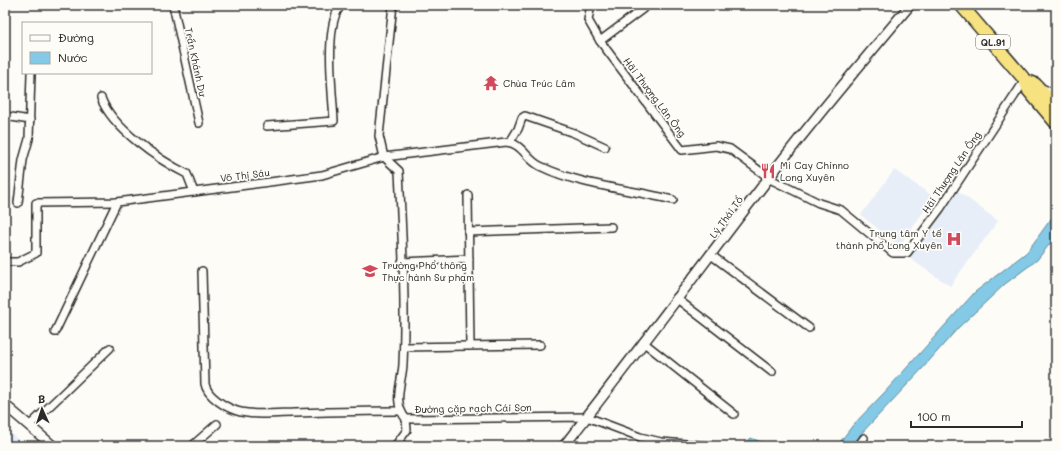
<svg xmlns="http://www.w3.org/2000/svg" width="1061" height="451" font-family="Mali,sans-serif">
<rect width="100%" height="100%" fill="#fdfcf7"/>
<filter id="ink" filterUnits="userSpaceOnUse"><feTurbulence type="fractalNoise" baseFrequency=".025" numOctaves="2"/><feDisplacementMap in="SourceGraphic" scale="8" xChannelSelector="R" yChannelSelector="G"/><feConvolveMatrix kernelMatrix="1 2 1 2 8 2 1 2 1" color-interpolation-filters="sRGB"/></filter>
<g filter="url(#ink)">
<g fill="#e7eef8">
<polygon points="894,170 934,197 899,246 861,215"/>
<polygon points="958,191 998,221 950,286 909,258"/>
<polygon points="5,429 26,446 5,446"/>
</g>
<g fill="#84c9e5" stroke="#608a9b">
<polygon points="1056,212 1056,236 1037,260 1005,284 958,328 922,369 859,436 867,446 837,446 853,425 884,393 975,292 1027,252"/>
<polygon points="751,438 771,446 743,445"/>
</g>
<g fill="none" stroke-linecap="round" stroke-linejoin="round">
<g stroke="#2b2b2b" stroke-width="10">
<g id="minor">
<polyline points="173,5 199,123"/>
<polyline points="591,5 588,20 600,41 682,150 716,146 730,149 772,180 819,203 841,210 893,253 907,253 940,209 1025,80"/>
<polyline points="600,41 648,5"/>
<polyline points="1044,89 1056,95"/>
<path d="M101,98c11,30 58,62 86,76l7,18"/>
<polyline points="5,116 30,120"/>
<path d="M267,126l67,-5c-1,-24 -11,-100 8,-116"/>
<polyline points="510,142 518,129 522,118 525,116 574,133 605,147"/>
<path d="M384,157l15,14c3,64 7,129 4,193 -1,20 -11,38 3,55l181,-2 53,20 21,5 50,4"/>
<polyline points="384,157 379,136 393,5"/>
<polyline points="468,195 470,345"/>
<polyline points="18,203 23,160 29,139 31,73"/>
<polyline points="468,232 611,227"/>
<polyline points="711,255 809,328"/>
<path d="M5,262h13l18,-9v-50l81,-1 130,-17 75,-10 62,-18 122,-15c16,1 20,17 34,24 41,20 89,23 133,34"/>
<polyline points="402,262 469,259"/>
<path d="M202,271l3,113c2,12 20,23 32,27 16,5 38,2 55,2 36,-1 71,-2 107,-2"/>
<polyline points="676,298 772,372"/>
<polyline points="55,332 117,202"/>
<polyline points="643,342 734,414"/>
<polyline points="404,347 540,345"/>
<polyline points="29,426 110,348"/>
<polyline points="192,446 217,424"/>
<polyline points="395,446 407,430 406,419"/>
<polyline points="858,446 864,438"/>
</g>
</g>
<g stroke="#2b2b2b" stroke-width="12">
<g id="tertiary">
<polyline points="5,405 53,446"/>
<path d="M564,446c69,-88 136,-178 204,-267 45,-60 94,-116 142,-174"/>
</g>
</g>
<g stroke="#2b2b2b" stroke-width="15">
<g id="trunk">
<polyline points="961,5 1025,80 1029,91 1056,123"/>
<polyline points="1025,80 1035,84 1056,107"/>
</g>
</g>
<use href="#minor" stroke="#fdfcf7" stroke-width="7"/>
<use href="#tertiary" stroke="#fdfcf7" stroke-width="9"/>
<use href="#trunk" stroke="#f6e281" stroke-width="12"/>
</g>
</g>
<defs>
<g id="temple-bare" transform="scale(1.2)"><path d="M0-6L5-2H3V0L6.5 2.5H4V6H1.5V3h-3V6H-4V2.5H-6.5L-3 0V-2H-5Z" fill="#d1495b" stroke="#fdfcf7" stroke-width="2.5" paint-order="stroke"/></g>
<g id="restaurant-bare" transform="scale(1.2)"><path d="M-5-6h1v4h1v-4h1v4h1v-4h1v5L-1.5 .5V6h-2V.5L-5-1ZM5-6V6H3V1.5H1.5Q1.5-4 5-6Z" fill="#d1495b" stroke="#fdfcf7" stroke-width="2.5" paint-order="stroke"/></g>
<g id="hospital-bare" transform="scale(1.2)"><path d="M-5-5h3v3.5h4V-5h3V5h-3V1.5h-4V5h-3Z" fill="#d1495b" stroke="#fdfcf7" stroke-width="2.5" paint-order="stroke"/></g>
<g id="school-bare" transform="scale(1.2)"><path d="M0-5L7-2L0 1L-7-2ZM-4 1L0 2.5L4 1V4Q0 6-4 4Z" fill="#d1495b" stroke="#fdfcf7" stroke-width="2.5" paint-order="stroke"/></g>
</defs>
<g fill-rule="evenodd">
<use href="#temple-bare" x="491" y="83"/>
<use href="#restaurant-bare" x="768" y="171"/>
<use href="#hospital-bare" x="954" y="239"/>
<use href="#school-bare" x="370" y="271"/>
</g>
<g text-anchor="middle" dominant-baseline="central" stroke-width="3.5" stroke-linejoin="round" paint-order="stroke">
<rect fill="#fdfcf7" stroke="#6a6a68" stroke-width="1" x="976" y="35" width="34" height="14" rx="3"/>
<g font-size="9" font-weight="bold" fill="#2b2b2b">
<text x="993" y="42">QL.91</text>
</g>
<g font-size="10" fill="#2b2b2b" stroke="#fdfcf7">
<text transform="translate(196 62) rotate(78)">Trần Khánh Dư</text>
<text transform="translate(655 97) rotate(53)">Hãi Thượng Lãn Ông</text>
<text transform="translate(951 172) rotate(-56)">Hãi Thượng Lãn Ông</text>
<text transform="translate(245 175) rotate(-7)">Võ Thị Sáu</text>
<text transform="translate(726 217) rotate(-54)">Lý Thái Tổ</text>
<text transform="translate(473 408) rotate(-1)">Đường cặp rạch Cái Sơn</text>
</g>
<g font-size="10" fill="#2b2b2b" stroke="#fdfcf7" text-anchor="start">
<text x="503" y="83">Chùa Trúc Lâm</text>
<text x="780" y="165">Mì Cay Chinno<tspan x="780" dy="12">Long Xuyên</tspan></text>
<text x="942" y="233" text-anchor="end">Trung tâm Y tế<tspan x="942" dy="12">thành phố Long Xuyên</tspan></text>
<text x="382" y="265">Trường Phổ thông<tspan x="382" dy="12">Thực hành Sư phạm</tspan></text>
</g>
</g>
<rect width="1061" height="451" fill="none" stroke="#fdfcf7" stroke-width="20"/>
<rect x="10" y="10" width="1041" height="431" fill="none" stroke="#2b2b2b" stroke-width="1.5" filter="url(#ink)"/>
<rect x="22" y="22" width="130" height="52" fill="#fdfcf7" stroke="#a9a8a5"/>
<rect x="30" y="35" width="20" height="6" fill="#fdfcf7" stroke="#a9a8a5"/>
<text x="58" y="42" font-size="12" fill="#2b2b2b">Đường</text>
<rect x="30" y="52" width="20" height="12" fill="#84c9e5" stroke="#a9a8a5"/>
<text x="58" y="62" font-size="12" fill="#2b2b2b">Nước</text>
<g transform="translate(42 409) rotate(357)" stroke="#fdfcf7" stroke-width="3" paint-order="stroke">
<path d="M0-3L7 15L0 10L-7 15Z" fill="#2b2b2b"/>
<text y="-6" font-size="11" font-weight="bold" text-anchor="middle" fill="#2b2b2b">B</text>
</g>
<path d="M911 421v6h111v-6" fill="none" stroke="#2b2b2b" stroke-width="2"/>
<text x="917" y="421" font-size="12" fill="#2b2b2b" stroke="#fdfcf7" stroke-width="3" paint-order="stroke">100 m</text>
</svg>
